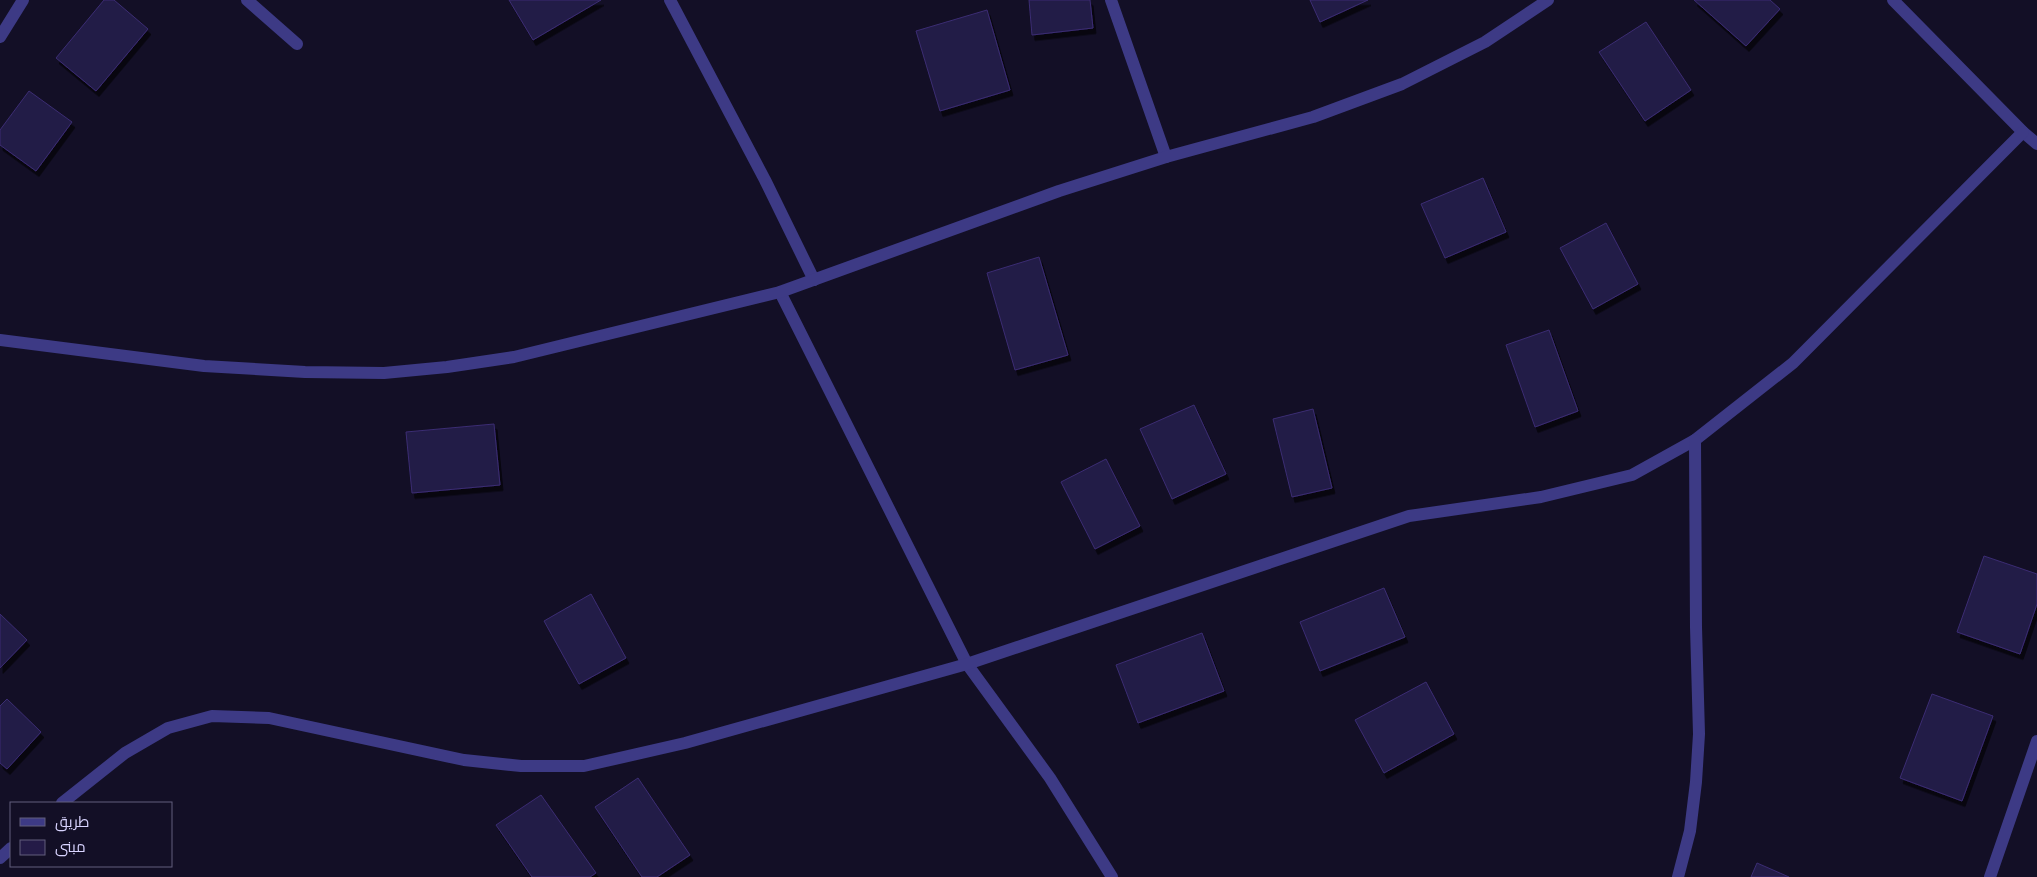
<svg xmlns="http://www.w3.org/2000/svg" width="2037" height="877" font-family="Poppins,Cairo,sans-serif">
<defs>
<filter id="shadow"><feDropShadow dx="3" dy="5.5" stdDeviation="0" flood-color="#0009"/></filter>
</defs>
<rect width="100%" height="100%" fill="#130f26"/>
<g fill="#241b47" stroke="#3b2d73" filter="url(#shadow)">
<polygon points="104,0 114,0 148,29 96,91 56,58"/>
<polygon points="509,0 601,0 533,40"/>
<polygon points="1029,0 1090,0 1093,28 1032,35"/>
<polygon points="1310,0 1368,0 1320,22"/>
<polygon points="1694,0 1770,0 1780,9 1746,46"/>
<polygon points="987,10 1010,90 940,111 916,31"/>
<polygon points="1646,22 1691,90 1645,121 1599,52"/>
<polygon points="29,91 72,122 36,171 0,145 0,130"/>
<polygon points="1483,178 1506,232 1445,258 1421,204"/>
<polygon points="1606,223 1638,284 1593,309 1560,248"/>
<polygon points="1039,257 1068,355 1015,370 987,273"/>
<polygon points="1549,330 1578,411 1535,427 1506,345"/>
<polygon points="1194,405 1226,474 1172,499 1140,429"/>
<polygon points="1313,409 1332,488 1292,497 1273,419"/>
<polygon points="494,424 500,485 412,493 406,432"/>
<polygon points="1106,459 1140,526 1095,549 1061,482"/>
<polygon points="1984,556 2037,574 2037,604 2020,654 1957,632"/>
<polygon points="1384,588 1405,637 1320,671 1300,622"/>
<polygon points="591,594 626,658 579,684 544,621"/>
<polygon points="0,614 27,640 0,668"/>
<polygon points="1202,633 1224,691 1138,723 1116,665"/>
<polygon points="1426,682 1454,734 1384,773 1355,720"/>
<polygon points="1932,694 1993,716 1962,801 1900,778"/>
<polygon points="7,699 41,732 7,769 0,763 0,706"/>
<polygon points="638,778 690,855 657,877 642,877 595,807"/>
<polygon points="541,795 596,873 590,877 532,877 496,825"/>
<polygon points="1757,863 1789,877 1751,877"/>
</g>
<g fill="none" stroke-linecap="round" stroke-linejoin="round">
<g stroke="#3d3a85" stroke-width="12">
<polyline points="247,0 297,44"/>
<polyline points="670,0 765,180 814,280"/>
<polyline points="1111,0 1166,157"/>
<polyline points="1893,0 2023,132 2037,144"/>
<polyline points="0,37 23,0"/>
<polyline points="780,292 967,664 1050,778 1112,877"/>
<polyline points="0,340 204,366 305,372 384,373 447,367 514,357 780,292 1059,191 1166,157 1313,117 1402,84 1485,42 1548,0"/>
<polyline points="62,803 125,753 168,728 212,716 269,718 464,760 521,766 584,766 685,743 967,664 1409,516 1541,497 1632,475 1695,440 1793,363 2023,132"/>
<polyline points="0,858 11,848"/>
<polyline points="1678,877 1690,831 1696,782 1699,734 1696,627 1695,440"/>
<polyline points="1990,877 2037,741"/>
</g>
</g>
<rect x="10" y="802" width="162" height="65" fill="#130f26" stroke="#625e7d"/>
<rect x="20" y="818" width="25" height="8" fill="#3d3a85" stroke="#625e7d"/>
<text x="55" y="827" font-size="15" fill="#d9d4ff">طريق</text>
<rect x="20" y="840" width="25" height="15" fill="#241b47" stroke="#625e7d"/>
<text x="55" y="852" font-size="15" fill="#d9d4ff">مبنى</text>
</svg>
